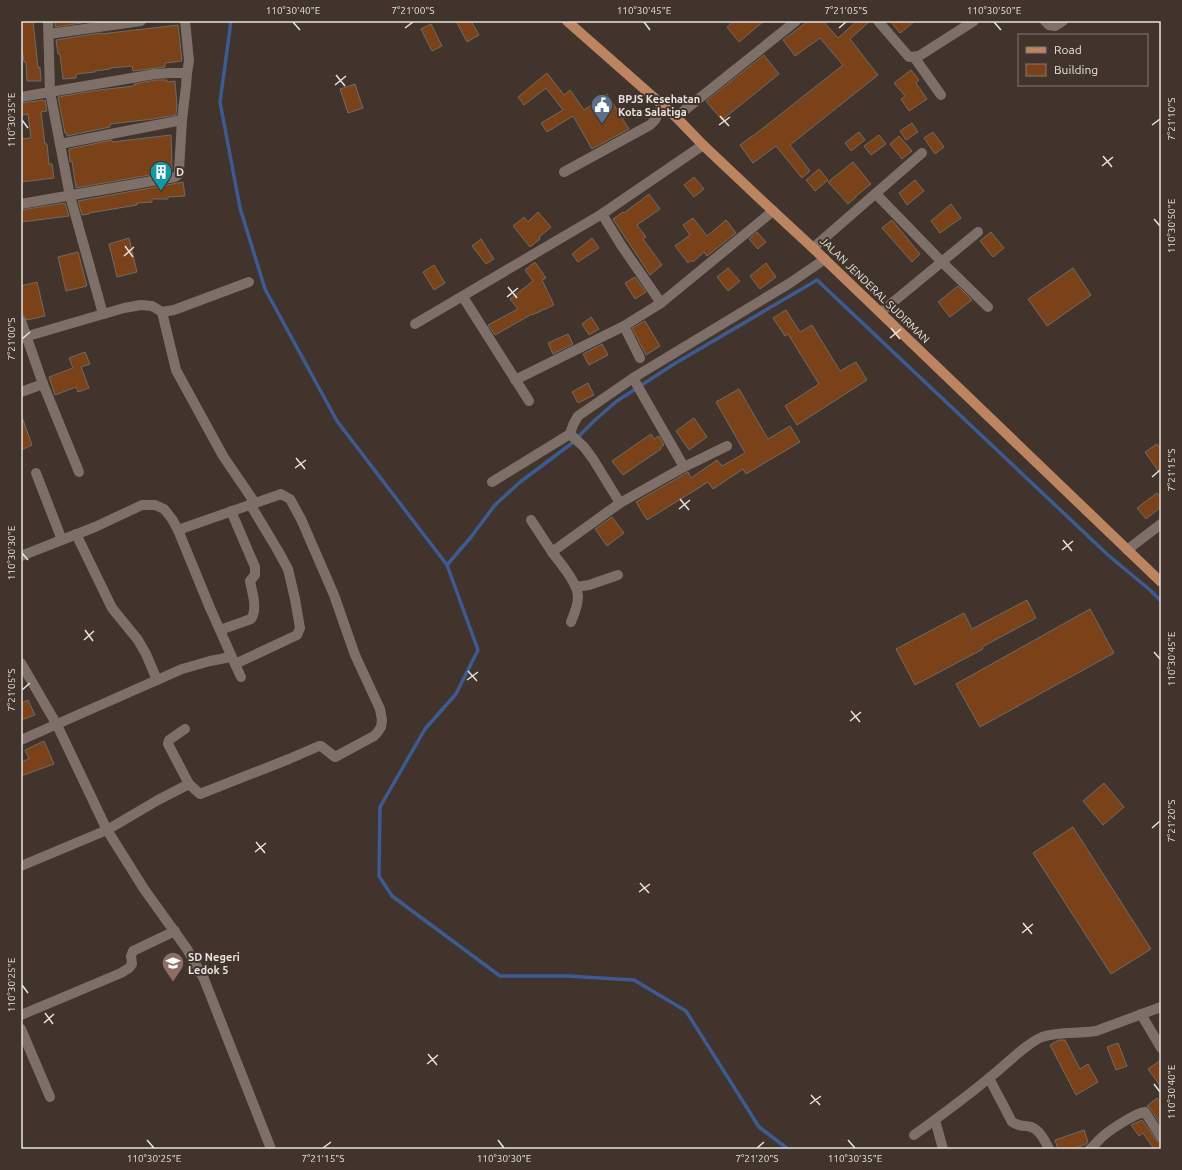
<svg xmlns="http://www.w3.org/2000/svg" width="1182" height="1170" font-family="Ubuntu,sans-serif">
<rect width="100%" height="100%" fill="#40342d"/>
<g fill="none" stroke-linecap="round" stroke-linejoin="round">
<g stroke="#3e5b91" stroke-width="3.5">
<polyline points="231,21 220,102 240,208 265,289 337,421 447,565 478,650 456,694 425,729 380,807 379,876 392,896 500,976 567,976 634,980 686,1011 759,1127 788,1149"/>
<polyline points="447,565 471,537 495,505 520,482 571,444 595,420 617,401 674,364 817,280 1108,555 1150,590 1161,601"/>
</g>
</g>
<g fill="#7a4218" stroke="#766961">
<polygon points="21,21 33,21 38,68 40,67 41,81 27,81 26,62 24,62 22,47"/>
<polygon points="55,21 95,21 55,27"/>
<polygon points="456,21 471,21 479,35 467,42"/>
<polygon points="734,21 764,21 739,42 727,27"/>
<polygon points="808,21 823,21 838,38 857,21 870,21 850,39 878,75 790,145 810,171 802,178 776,146 753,163 740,145 752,136 753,136 843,65 820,38 795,56 783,40"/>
<polygon points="890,21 915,21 900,33"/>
<polygon points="431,24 442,46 432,51 421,29"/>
<polygon points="178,25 182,61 165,63 165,67 133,71 132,66 110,68 110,69 95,71 95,72 76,74 76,78 63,79 60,54 58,54 56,40 101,33 101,34"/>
<polygon points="764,55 779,74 722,120 706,101"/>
<polygon points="911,70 919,80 916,83 927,99 909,111 901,99 905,96 894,83"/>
<polygon points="547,73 564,95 570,90 584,110 607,94 629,129 592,149 573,116 547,132 541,123 563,110 546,88 524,105 518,97"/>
<polygon points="156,80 167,80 167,82 175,81 177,106 176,115 153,119 110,124 110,127 67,136 67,133 65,133 58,97 99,90 134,86 134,84"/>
<polygon points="355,84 363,108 348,113 340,89"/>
<polygon points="45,100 47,111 41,112 45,144 47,144 49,164 52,164 54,178 21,182 21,139 31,138 28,114 21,115 21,103"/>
<polygon points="912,123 918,132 906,140 900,131"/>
<polygon points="859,132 865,140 851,151 845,143"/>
<polygon points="933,132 944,147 935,154 924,138"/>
<polygon points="171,135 172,171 76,188 72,161 70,162 69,149 112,140 112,142"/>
<polygon points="879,135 886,144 871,155 864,146"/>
<polygon points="899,136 912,151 902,159 890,144"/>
<polygon points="853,162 871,184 856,196 856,197 848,204 828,182"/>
<polygon points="819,169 828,180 815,191 806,180"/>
<polygon points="694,177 704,189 694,197 684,185"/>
<polygon points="915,180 924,191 907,205 899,193"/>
<polygon points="183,182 185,196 168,197 168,199 152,199 152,202 137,203 137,205 89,213 89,214 82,215 78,201"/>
<polygon points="649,194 660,209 637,225 646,237 643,239 662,265 650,275 613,219 623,212 624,213"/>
<polygon points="65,203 69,216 21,222 21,210"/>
<polygon points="951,204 961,218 940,233 931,221"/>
<polygon points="538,212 551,227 539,237 540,239 530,247 513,226 524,217 528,222"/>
<polygon points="693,218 707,236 726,220 736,233 707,256 704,252 693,262 692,260 688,263 675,246 690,235 683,225"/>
<polygon points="892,220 920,254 912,262 882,228"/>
<polygon points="757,232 766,242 758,249 749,239"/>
<polygon points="991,232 1004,248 993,257 980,241"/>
<polygon points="129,238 137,272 117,277 109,244"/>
<polygon points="592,238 599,248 578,262 572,254"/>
<polygon points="481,239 494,259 486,264 472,246"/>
<polygon points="78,252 87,286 66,291 58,257"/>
<polygon points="535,262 546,278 542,280 554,305 532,315 532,314 495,335 488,325 518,309 510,299 533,281 525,270"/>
<polygon points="766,263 776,277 760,289 750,276"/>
<polygon points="434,265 445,283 434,290 423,272"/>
<polygon points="728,268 740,281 728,291 717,277"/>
<polygon points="1073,268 1091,295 1047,326 1028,299"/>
<polygon points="635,277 646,292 635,299 625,283"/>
<polygon points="37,282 45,316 27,320 23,315 21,306 21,286"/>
<polygon points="958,286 972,300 950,317 938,302"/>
<polygon points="786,310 800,332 812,325 840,371 856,362 867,380 797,425 785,406 819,384 788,334 785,336 773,318"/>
<polygon points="591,317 599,329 589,335 582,324"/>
<polygon points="645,321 660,346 646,355 632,328"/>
<polygon points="568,334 573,344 553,354 548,343"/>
<polygon points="602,344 608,355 589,365 583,354"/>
<polygon points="85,352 90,364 81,367 89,388 78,392 76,387 55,395 49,377 73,368 69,358"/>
<polygon points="588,383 594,395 578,403 572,392"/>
<polygon points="739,389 768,439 790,426 800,442 746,474 743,469 713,489 708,482 647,520 636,502 688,472 691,478 717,460 722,466 745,453 716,402"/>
<polygon points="22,417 32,445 21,450 21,418"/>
<polygon points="694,418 707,437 689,450 676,431"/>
<polygon points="651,434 654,439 659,436 664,445 660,448 661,449 623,475 612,461"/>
<polygon points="1157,444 1161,449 1161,475 1145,452"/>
<polygon points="1157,493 1161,498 1161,507 1146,519 1137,508"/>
<polygon points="612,517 624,533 607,546 595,529"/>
<polygon points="1027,600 1036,618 982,647 983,649 915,685 896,649 964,613 972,629"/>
<polygon points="1090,609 1114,653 980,727 956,684"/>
<polygon points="28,700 35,715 21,720 21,703"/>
<polygon points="44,741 54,764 21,776 21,762 29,759 25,750"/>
<polygon points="1104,783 1124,807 1103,825 1083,801"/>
<polygon points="1073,827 1151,949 1111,974 1033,853"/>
<polygon points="1059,1040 1065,1040 1080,1069 1088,1064 1098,1082 1076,1095 1050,1045"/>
<polygon points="1118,1043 1127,1066 1116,1070 1107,1047"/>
<polygon points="1161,1060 1161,1087 1148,1069"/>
<polygon points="1157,1098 1161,1103 1161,1125 1150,1108 1147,1106"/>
<polygon points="1142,1120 1156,1140 1161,1143 1161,1149 1154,1149 1143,1133 1139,1136 1131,1125"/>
<polygon points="1084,1130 1088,1142 1086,1144 1073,1149 1058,1149 1055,1140"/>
</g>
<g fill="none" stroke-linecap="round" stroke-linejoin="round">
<g stroke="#7d7068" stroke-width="10">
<polyline points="48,21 50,92 70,196 103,314"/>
<polyline points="185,21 189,61 187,73"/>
<polyline points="878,21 909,57 919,56 974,21"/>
<polyline points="1045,21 1049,25 1055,26 1063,21"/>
<polyline points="49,34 141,21"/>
<polyline points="914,57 941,95"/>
<polyline points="21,97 155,74 171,73 187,73 186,86 182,120 179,170 179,174 175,177 21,204"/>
<polyline points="676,117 796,21"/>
<polyline points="60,144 182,120"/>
<polyline points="564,172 650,125 655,120 662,106"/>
<polyline points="876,194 942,262 988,307"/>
<polyline points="602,214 621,245 661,303"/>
<polyline points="813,248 922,153"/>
<polyline points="463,297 529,401"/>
<polyline points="162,312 176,370 223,456 255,503"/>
<polyline points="881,312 978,232"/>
<polyline points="21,321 43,384 79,472"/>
<polyline points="415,324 602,214 703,145"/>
<polyline points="624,326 640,358"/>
<polyline points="21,338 124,308 141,305 152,306 162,312 174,310 249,282"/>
<polyline points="633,378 684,467"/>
<polyline points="515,380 624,326 661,303 773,211"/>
<polyline points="21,392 43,384"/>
<polyline points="727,446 684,467 620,503 593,459 584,447 570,434 573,425 578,416 633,378 790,283 825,259"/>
<polyline points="36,473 62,540"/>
<polyline points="492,482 570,434"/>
<polyline points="531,520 552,552"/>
<polyline points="76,534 112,608 138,640 146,654 157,680"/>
<polyline points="1127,550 1161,524"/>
<polyline points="21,556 95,527 142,505 155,505 164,509 172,519 178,530 210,608 235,664 297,635 300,628 295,599 288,569 277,549 250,504"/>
<polyline points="576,587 589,585 618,575"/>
<path d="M571,622c3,-8 7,-16 7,-25 0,-14 -18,-34 -26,-45l68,-49"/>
<path d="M220,630l31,-11c7,-10 1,-27 -1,-38l5,-6v-8l-24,-56"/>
<polyline points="21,663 57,725 107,830 144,889 187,949 204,979 271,1149"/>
<polyline points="235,664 241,677"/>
<polyline points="185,729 169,740 168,744 189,784"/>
<polyline points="21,740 182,669 210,661 231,657"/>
<polyline points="21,866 107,830 158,800 189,784 200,794 289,759 319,746 321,746 335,757 374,736 377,733 381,727 382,720 380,709 355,655 334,595 301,519 290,499 281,494 178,530"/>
<polyline points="1141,1014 1161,1048"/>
<polyline points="21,1015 121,973 129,968 132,964 131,956 133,951 175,931"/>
<polyline points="21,1029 50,1097"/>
<path d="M989,1078l23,44c10,6 10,2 19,5 9,3 14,14 18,22"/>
<polyline points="935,1120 943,1149"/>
<path d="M914,1135c25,-18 51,-37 75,-57 15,-11 36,-34 53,-41 18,-6 36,-3 54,-6l65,-24"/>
<path d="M1090,1149c4,-3 6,-6 9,-9 7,-8 36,-27 46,-28l16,25"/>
</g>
<polyline stroke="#bc8461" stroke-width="10" points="567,21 676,117 703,145 773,211 813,248 1161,582"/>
</g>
<path fill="none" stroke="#eae2dd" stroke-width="1.5" d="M293,22l7,8M644,22l6,8M994,22l7,8M405,28l8,-6M839,28l7,-6M336,75l9,11M335,85l11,-9M720,116l9,10M22,120l6,8M719,125l11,-8M1152,125l8,-6M1103,156l9,11M1102,166l11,-9M1154,219l6,7M125,246l8,11M124,256l10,-9M508,287l9,11M507,297l11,-9M891,328l9,11M890,338l11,-9M22,339l8,-7M296,458l9,11M295,468l11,-8M1152,477l8,-7M680,499l9,11M679,509l11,-9M1063,540l9,11M1062,550l11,-9M22,553l6,7M85,630l8,11M84,640l10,-9M1154,652l6,7M468,671l9,10M467,680l11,-8M22,690l8,-7M851,711l9,11M850,721l11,-9M1152,828l8,-7M256,842l9,11M255,852l11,-9M640,883l9,10M639,892l11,-8M1023,923l9,11M1022,933l11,-9M22,985l6,8M45,1013l8,11M44,1023l10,-9M428,1054l9,11M427,1064l11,-9M1154,1084l6,8M811,1095l9,10M810,1104l11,-8M147,1140l7,8M498,1140l6,8M848,1140l7,8M323,1148l8,-6M757,1148l7,-6"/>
<defs>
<g id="civic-pin" transform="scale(1.15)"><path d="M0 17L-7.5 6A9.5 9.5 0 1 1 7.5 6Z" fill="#5c6f8a" stroke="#40342d"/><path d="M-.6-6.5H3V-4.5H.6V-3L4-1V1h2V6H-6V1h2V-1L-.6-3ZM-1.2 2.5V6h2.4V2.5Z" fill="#fff"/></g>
<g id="building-pin" transform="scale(1.15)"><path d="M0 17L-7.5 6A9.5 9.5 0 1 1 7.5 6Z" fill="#0f9aa8" stroke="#40342d"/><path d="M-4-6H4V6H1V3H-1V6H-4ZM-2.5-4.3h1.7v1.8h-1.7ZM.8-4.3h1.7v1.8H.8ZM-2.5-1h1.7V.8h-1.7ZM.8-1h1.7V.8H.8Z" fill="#fff"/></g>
<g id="school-pin" transform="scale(1.15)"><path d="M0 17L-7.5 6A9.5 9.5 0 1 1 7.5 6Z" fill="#8d6e63" stroke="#40342d"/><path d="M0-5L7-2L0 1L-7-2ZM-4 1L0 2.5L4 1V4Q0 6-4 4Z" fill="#fff"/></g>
</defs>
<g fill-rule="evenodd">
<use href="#civic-pin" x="602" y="105"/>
<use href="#building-pin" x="161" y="172"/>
<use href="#school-pin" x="173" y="963"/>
</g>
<g text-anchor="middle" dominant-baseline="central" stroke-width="4" stroke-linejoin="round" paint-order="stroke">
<g font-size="11" font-weight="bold" fill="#eae2dd" stroke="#40342d" text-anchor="start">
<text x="618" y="99">BPJS Kesehatan<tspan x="618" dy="13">Kota Salatiga</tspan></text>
<text x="176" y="172">D</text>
<text x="188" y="957">SD Negeri<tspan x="188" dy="13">Ledok 5</tspan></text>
</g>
<g font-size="11" fill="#eae2dd" stroke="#40342d">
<text transform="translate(875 290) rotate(44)">JALAN JENDERAL SUDIRMAN</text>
</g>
</g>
<rect width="1182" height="1170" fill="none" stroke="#40342d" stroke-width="44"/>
<rect x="1018" y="34" width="130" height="52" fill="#40342d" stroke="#847a73"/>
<rect x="1026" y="47" width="20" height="6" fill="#bc8461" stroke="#847a73"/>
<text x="1054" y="54" font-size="12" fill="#eae2dd">Road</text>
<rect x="1026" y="64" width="20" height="12" fill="#7a4218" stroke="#847a73"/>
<text x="1054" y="74" font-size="12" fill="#eae2dd">Building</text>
<rect x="22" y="22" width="1138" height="1126" fill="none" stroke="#eae2dd" stroke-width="1.5"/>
<g font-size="10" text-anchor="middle" fill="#eae2dd">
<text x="293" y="14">110°30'40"E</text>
<text x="413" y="14">7°21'00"S</text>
<text x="644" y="14">110°30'45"E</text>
<text x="846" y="14">7°21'05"S</text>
<text x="994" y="14">110°30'50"E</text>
<text transform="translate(1171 119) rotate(-90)" y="4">7°21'10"S</text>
<text transform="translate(11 120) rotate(-90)" y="4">110°30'35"E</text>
<text transform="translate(1171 226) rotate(-90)" y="4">110°30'50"E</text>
<text transform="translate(11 339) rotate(-90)" y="4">7°21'00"S</text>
<text transform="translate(1171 470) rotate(-90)" y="4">7°21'15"S</text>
<text transform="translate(11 553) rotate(-90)" y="4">110°30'30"E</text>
<text transform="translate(1171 659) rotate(-90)" y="4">110°30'45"E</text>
<text transform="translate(11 690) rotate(-90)" y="4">7°21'05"S</text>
<text transform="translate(1171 821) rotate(-90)" y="4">7°21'20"S</text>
<text transform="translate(11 985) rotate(-90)" y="4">110°30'25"E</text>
<text transform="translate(1171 1092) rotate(-90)" y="4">110°30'40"E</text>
<text x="154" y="1162">110°30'25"E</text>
<text x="323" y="1162">7°21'15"S</text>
<text x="504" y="1162">110°30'30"E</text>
<text x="757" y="1162">7°21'20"S</text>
<text x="855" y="1162">110°30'35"E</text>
</g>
</svg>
